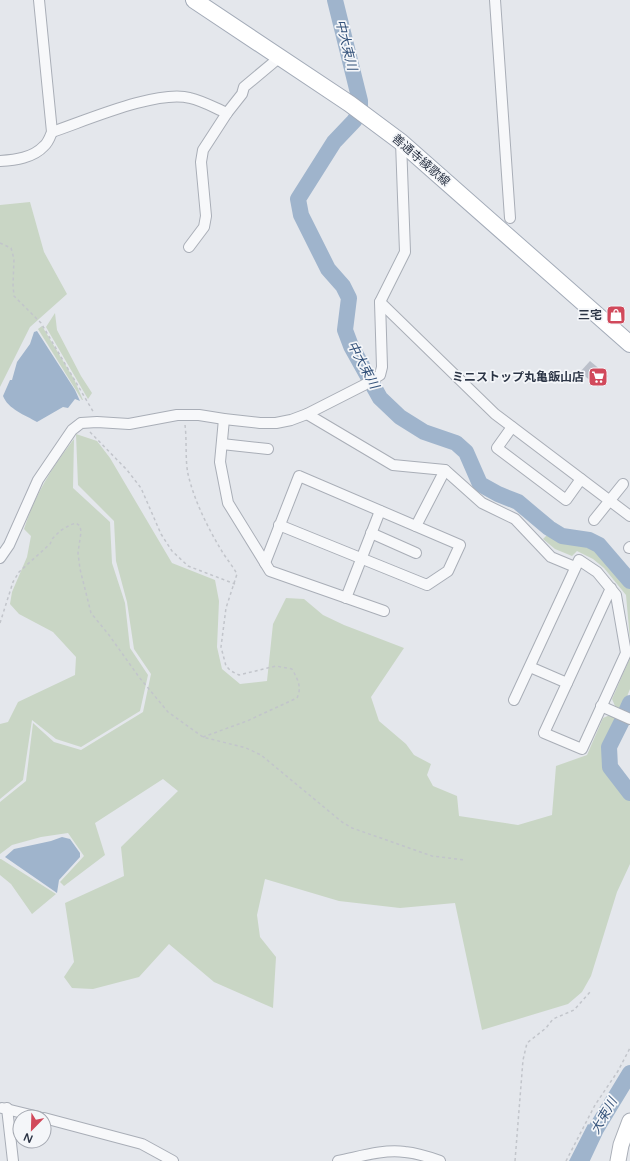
<svg xmlns="http://www.w3.org/2000/svg" width="630" height="1161" font-family="'Varela Round','Noto Sans JP',sans-serif">
<rect width="100%" height="100%" fill="#e4e7ec"/>
<g fill="#c9d6c5">
<polygon points="30,202 44,252 67,294 30,327 0,387 0,205"/>
<polygon points="55,313 57,330 81,376 92,393 88,399 46,327"/>
<polygon points="42,326 74,379 83,400 82,400 38,329"/>
<polygon points="76,434 97,441 110,458 172,563 215,580 219,601 217,647 222,669 240,684 267,681 273,624 286,598 304,599 323,615 344,625 404,648 371,697 379,721 406,744 414,755 431,764 427,775 433,786 457,796 459,816 518,825 552,815 556,766 587,755 603,718 610,715 615,706 612,699 630,658 630,689 617,721 605,744 605,765 630,797 630,864 617,892 591,976 582,992 568,1004 482,1030 455,903 400,908 339,901 265,879 257,915 260,937 276,957 273,1008 214,982 169,944 139,977 93,989 72,988 64,977 74,962 65,903 124,876 121,847 178,791 163,779 95,823 105,855 64,886 60,882 84,856 68,833 41,837 12,845 0,854 0,802 26,781 33,723 54,742 81,750 143,712 151,674 134,649 127,602 116,561 114,521 78,485"/>
<path d="M74,439l-1,49 37,34 2,41 13,40 5,45 18,27 -8,36 -59,36 -25,-8 -24,-19 -9,60 -23,19v-75l8,-2 10,-20 57,-27 1,-18 -23,-25 -34,-18 -9,-10 2,-12 15,-35 4,-21 -7,-7c10,-33 29,-63 50,-90z"/>
<polygon points="547,535 558,540 590,546 601,554 630,588 630,640 626,595 604,568 593,559 577,551 572,556 555,549 543,539"/>
<polygon points="0,859 1,859 56,894 32,914 11,884 0,875"/>
</g>
<g fill="#9fb4cc">
<path d="M37,331l38,59 5,11 -5,-2 -7,9 -5,-1 -26,15c-12,-7 -29,-13 -34,-26l7,-16h2l5,-18 13,-18 4,-12z"/>
<polygon points="62,837 70,839 80,853 80,857 59,880 57,893 5,857 14,849 51,841"/>
<polygon points="588,1124 602,1134 592,1154 589,1154 588,1161 569,1161"/>
</g>
<g fill="none" stroke-linecap="round" stroke-linejoin="round">
<g stroke="#9fb4cc" stroke-width="16">
<polyline points="335,0 360,101 360,112 354,121 334,142 298,199 301,215 328,269 343,286 349,298 345,330 351,346 380,398 400,417 424,432 456,443 466,452 480,484 498,494 518,502 549,528 562,536 589,540 599,545 630,581"/>
<polyline points="630,703 622,721 609,747 610,767 630,793"/>
<polyline points="581,1161 596,1129 630,1073"/>
</g>
</g>
<polygon fill="#bbc0ca" points="590,361 608,376 598,387 580,372"/>
<g fill="none" stroke-linecap="round" stroke-linejoin="round">
<g stroke="#a9aeb7" stroke-width="12">
<g id="street">
<polyline points="495,0 510,218"/>
<path d="M52,132c33,-11 106,-43 138,-34 13,3 25,10 37,15"/>
<path d="M0,161c15,-1 33,-3 44,-15 4,-3 6,-9 8,-14l-13,-132"/>
<polyline points="189,247 204,227 206,216 201,162 203,150 227,113 242,94 244,87 280,57"/>
<polyline points="380,302 495,414 630,516"/>
<polyline points="307,414 393,465 445,470 482,503 515,519 551,557 575,567"/>
<polyline points="224,419 220,462 228,503 270,571 384,611"/>
<polyline points="512,427 497,448 566,500 581,479"/>
<polyline points="222,444 268,449"/>
<polyline points="594,520 623,484"/>
<polyline points="416,526 445,470"/>
<polyline points="371,533 416,553"/>
<polyline points="629,548 630,547"/>
<polyline points="0,558 9,545 38,480 72,430 81,423 97,422 129,424 177,415 199,415 224,419 260,423 276,423 291,420 307,414 364,385 380,375 382,367 380,302 405,252 401,142"/>
<polyline points="265,563 299,476 460,545 448,571 427,585 279,525"/>
<polyline points="346,598 380,511"/>
<polyline points="530,667 567,683"/>
<polyline points="514,700 579,560 597,572 616,595 626,653 582,749 544,733 611,588"/>
<polyline points="601,706 630,719"/>
<polyline points="2,1108 39,1117"/>
<polyline points="7,1108 13,1161"/>
<polyline points="44,1118 142,1144 173,1161"/>
<path d="M338,1161c21,-4 44,-12 67,-9 12,1 24,5 35,9"/>
</g>
</g>
<g stroke="#a9aeb7" stroke-width="17">
<polyline id="secondary" points="618,1161 621,1145 630,1121"/>
</g>
<g stroke="#a3abb8" stroke-width="18">
<polyline id="primary" points="194,0 350,104 401,142 630,344"/>
</g>
<g stroke="#c2c5cb" stroke-width="1.5" stroke-dasharray="3 3" stroke-linecap="butt">
<polyline points="0,243 11,248 14,259 13,285 14,296 41,323 94,413"/>
<path d="M185,425c2,15 0,35 3,49 6,26 19,52 32,74 5,9 12,17 17,26l-11,34 -5,39 5,19 5,5 8,4 37,-9 16,3c6,11 10,18 5,29l-50,23 -44,16"/>
<polyline points="90,432 127,470 141,488 161,534 172,551 188,566 235,584"/>
<polyline points="0,623 13,582 19,572 50,544 53,538 60,531 70,525 76,523 80,526 81,532 78,553 80,569 91,613 109,635 139,677 168,712 203,737 246,748 261,755 342,822 352,828 432,856 465,860"/>
<polyline points="515,1161 523,1060 527,1043 546,1028 553,1019 574,1010 590,992"/>
<polyline points="566,1161 595,1105 618,1071 630,1048"/>
</g>
<use href="#street" stroke="#f7f8fa" stroke-width="10"/>
<use href="#secondary" stroke="#fff" stroke-width="15"/>
<use href="#primary" stroke="#fff" stroke-width="16"/>
</g>
<defs>
<g id="shop-square" transform="scale(1)"><rect x="-9" y="-9" width="18" height="18" rx="4" fill="#d1495b" stroke="#f4f6f9"/><path d="M-5-2.5h2.3a2.7 3.5 0 0 1 5.4 0H5L5.5 6h-11ZM-1.5-2.5h3a1.5 2.3 0 0 0-3 0Z" fill="#fff"/></g>
<g id="supermarket-square" transform="scale(1)"><rect x="-9" y="-9" width="18" height="18" rx="4" fill="#d1495b" stroke="#f4f6f9"/><path d="M-6-5.5h2.5l.6 2H6L4.5 2H-2.5L-4.4-4H-6ZM-1.5 3.2a1.3 1.3 0 1 0 .1 0ZM3 3.2a1.3 1.3 0 1 0 .1 0Z" fill="#fff"/></g>
</defs>
<g fill-rule="evenodd">
<use href="#shop-square" x="616" y="315"/>
<use href="#supermarket-square" x="598" y="377"/>
</g>
<g text-anchor="middle" dominant-baseline="central" stroke-width="3.5" stroke-linejoin="round" paint-order="stroke">
<g font-size="12" fill="#2b3445" stroke="#f4f6f9">
<text transform="translate(421 160) rotate(41)">善通寺綾歌線</text>
</g>
<g font-size="12" font-weight="bold" fill="#2b3445" stroke="#f4f6f9" text-anchor="end">
<text x="602" y="315">三宅</text>
<text x="584" y="377">ミニストップ丸亀飯山店</text>
</g>
<g font-size="13" font-style="italic" fill="#34527a" stroke="#f4f6f9">
<text transform="translate(346 45) rotate(76)">中大束川</text>
<text transform="translate(363 365) rotate(62)">中大束川</text>
<text transform="translate(604 1116) rotate(-60)">大束川</text>
</g>
</g>
<g transform="translate(32 1129) rotate(203)"><circle r="19" fill="#f4f6f9" stroke="#a4a8b1"/>
<path d="M0-3L7 15L0 10L-7 15Z" fill="#d1495b"/>
<text y="-6" font-size="11" font-weight="bold" text-anchor="middle" fill="#2b3445">N</text>
</g>
</svg>
